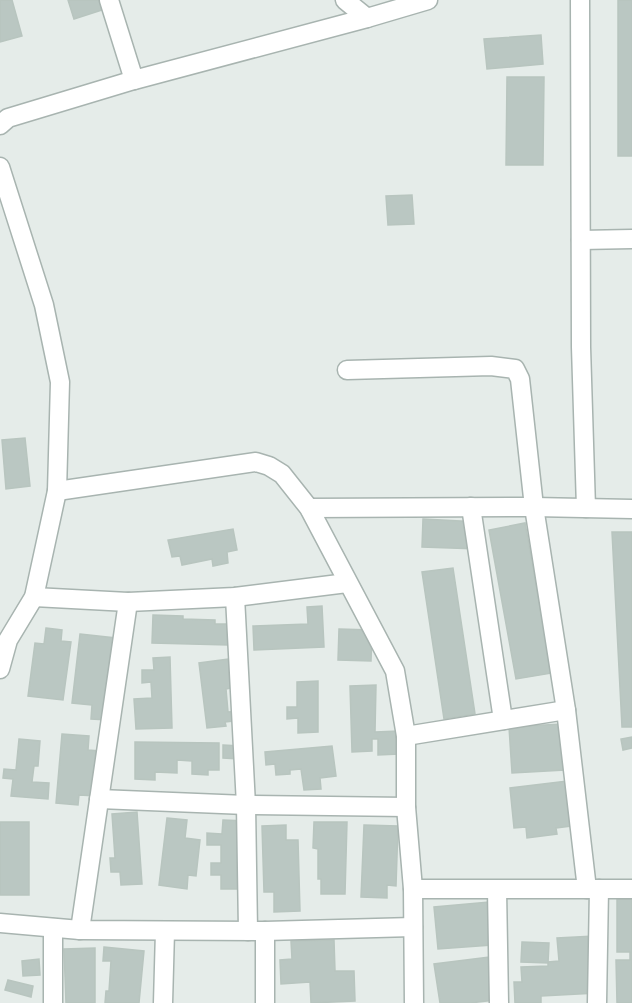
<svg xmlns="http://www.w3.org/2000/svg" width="632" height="1003" font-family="Signika,sans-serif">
<rect width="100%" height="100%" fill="#e5ece9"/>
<g fill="#bac7c2" stroke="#b8c5bf" stroke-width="1.5">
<polygon points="0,0 12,0 22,36 0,42"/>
<polygon points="68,0 102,0 105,9 74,19"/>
<rect x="618" y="0" width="14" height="156"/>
<polygon points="541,35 543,64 487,69 484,39"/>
<polygon points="507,77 544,77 543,165 506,165"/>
<polygon points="412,195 414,224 388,225 386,196"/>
<polygon points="25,438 30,486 6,489 2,440"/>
<polygon points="423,519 479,522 478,549 422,547"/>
<polygon points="525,523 552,673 516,679 489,530"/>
<polygon points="233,529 237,550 227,552 228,563 213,566 212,559 182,565 180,556 172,557 168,540"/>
<polygon points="612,532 632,532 632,727 622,727"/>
<polygon points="453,568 475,714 444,719 422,572"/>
<polygon points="322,606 324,647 254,650 253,626 308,624 307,607"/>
<polygon points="153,615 183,616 183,619 215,620 215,624 229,624 228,645 152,643"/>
<polygon points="46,628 62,630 61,641 71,642 63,700 28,696 35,643 44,644"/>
<polygon points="339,629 372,630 371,661 338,660"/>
<polygon points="80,634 116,638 107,720 91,719 92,705 72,703"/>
<polygon points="170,657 172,728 136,729 134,699 152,698 151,682 142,683 142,670 154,670 153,658"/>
<polygon points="228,659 231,688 226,689 228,712 241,711 242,720 225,722 226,726 207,728 199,663"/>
<polygon points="318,681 318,732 298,733 298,718 287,719 287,707 297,707 297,682"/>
<polygon points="376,685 375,732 398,731 399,754 378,755 378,739 372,739 372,751 352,752 350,686"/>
<polygon points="562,724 565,770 512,773 509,727"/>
<polygon points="62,734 89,736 88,750 100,751 96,796 79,795 78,805 56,803"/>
<polygon points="632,737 632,748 623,750 621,739"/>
<polygon points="19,739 40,741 38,766 34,766 32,782 49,783 48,799 11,796 13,779 3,778 4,769 16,770"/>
<polygon points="135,742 219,743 219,770 208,770 208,775 192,774 192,761 177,760 177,773 155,772 155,780 135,779"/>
<polygon points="223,745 240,746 239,759 223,758"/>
<polygon points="332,746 336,776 320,778 321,789 304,790 301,769 290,770 290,774 276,775 275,764 266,765 265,752"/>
<polygon points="567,781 571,826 556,828 557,834 527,838 526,827 514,828 510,788"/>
<polygon points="137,812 142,884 121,885 120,872 111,872 110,858 115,858 112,814"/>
<polygon points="167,818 187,820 185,838 200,840 196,876 188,875 187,889 159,885"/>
<polygon points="223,820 247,821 246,889 221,889 221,875 211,875 211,863 221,863 221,845 207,845 207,833 222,834"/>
<rect x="0" y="822" width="29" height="73"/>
<polygon points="314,822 347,822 345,894 321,894 321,879 318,879 318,849 313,848"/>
<polygon points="286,825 286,840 298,840 300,911 274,912 274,892 264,892 262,826"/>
<polygon points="364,825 398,826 396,886 387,885 387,898 361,897"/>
<polygon points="617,899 632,899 632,1003 617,1003 616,960 630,960 630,952 617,952"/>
<polygon points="489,902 492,945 438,949 434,907"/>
<polygon points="594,936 597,993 541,996 541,1003 515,1003 514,982 522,982 521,967 548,966 548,962 559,961 557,938"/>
<polygon points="334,940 335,971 354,971 355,1001 311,1003 310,982 281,984 280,960 292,959 291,941"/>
<polygon points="522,942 549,943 548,963 521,962"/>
<polygon points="104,947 144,951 139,1003 105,1003 106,991 109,991 111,961 103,961"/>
<polygon points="95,948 95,1003 66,1003 64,949"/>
<polygon points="489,957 495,1000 470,1003 440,1003 434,964"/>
<polygon points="39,959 40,975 23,976 22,961"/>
<polygon points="8,980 33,986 31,997 5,990"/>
</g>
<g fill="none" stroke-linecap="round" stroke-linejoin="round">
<g stroke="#a8b4b0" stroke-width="21">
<g id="minor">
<polyline points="109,0 134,80"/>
<polyline points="345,0 367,18"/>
<polyline points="580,0 581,347 586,508"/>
<polyline points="0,125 8,118 134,80 367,18 428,0"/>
<polyline points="0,167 44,305 60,382 57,491 34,597 8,640 0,669"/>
<polyline points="581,240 632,239"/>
<polyline points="347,370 491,366 515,369 520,379 534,507 566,710 587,889"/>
<polyline points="57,491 256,462 269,466 282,474 309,508 395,671 406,736 406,807 413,889 414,1003"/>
<polyline points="471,507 503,720"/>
<polyline points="309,508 534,507 632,509"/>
<polyline points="34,597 128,602 235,597 347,583"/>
<polyline points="235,597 246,805 248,931"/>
<polyline points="406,736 566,710"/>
<polyline points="99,799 246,805 406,807"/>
<polyline points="413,889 632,889"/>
<polyline points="497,890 499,1003"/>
<polyline points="0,923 80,930 265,931 413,927"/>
<polyline points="53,928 53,1003"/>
<polyline points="80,930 128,602"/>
<polyline points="163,1003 165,931"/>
<polyline points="265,1003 265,931"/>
<polyline points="597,1003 599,889"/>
</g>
</g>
<use href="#minor" stroke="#fff" stroke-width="18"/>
</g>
</svg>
